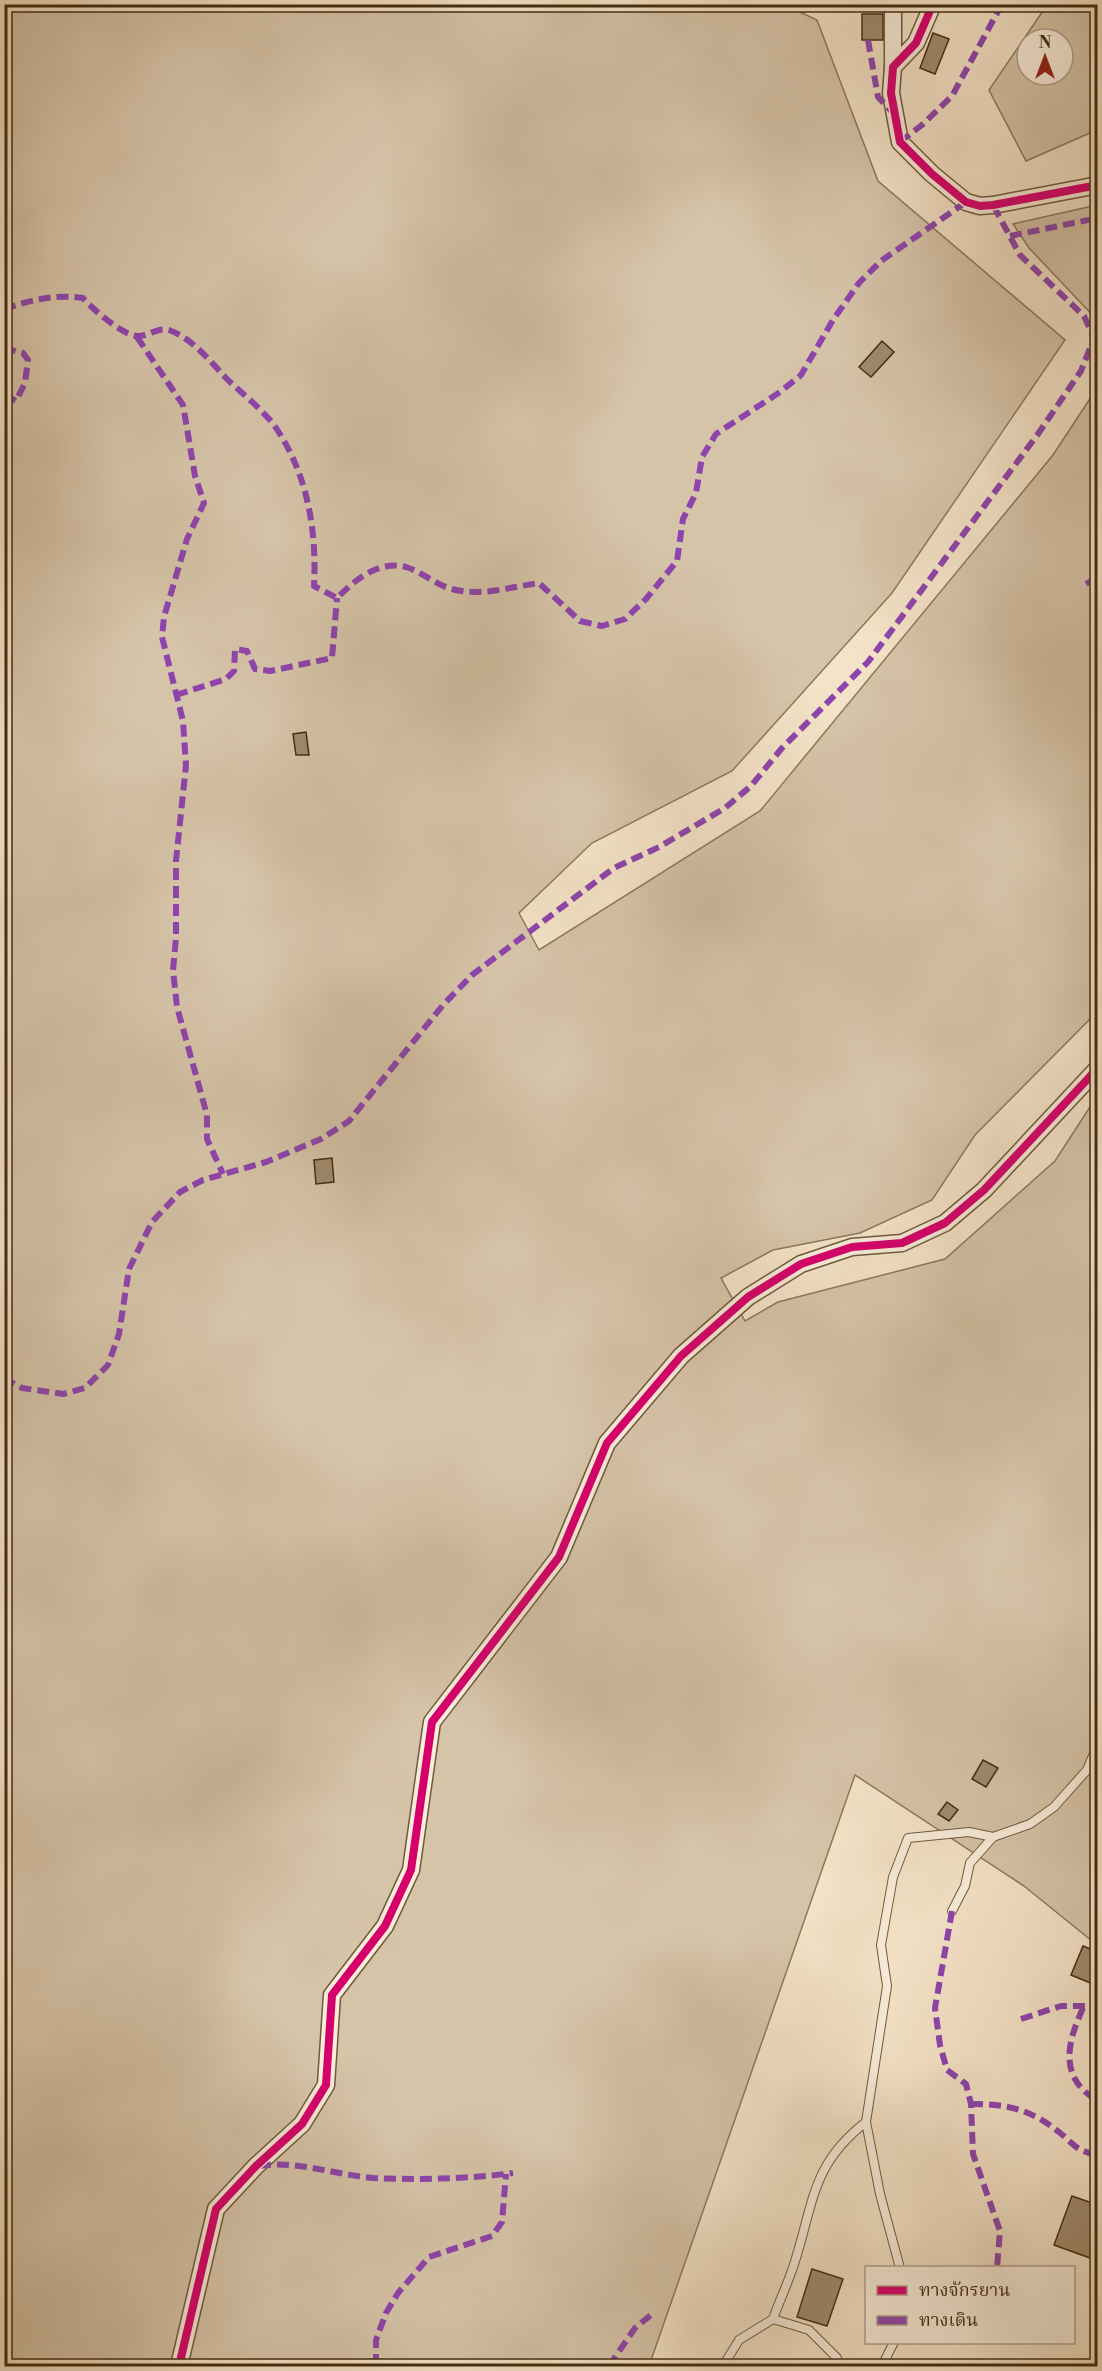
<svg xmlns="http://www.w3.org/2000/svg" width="1102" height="2371" font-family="'Libre Bodoni','Noto Serif Thai',serif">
<rect width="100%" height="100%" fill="#f4e3c8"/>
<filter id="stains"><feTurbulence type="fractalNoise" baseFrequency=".00333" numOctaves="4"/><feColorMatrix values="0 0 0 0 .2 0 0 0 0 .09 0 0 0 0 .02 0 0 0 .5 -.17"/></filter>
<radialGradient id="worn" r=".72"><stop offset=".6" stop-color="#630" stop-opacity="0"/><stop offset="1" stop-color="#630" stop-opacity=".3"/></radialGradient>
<g fill="#d6c4a9" stroke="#8d785c" stroke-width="1.5" fill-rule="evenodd">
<polygon points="5,5 785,5 817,20 878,181 1065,340 892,593 732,771 592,843 519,913 539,950 760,811 1053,455 1097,388 1097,1012 975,1135 932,1200 860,1233 773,1250 721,1278 745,1321 778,1302 945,1259 1055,1161 1097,1096 1097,1945 1024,1886 855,1775 649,2366 5,2366"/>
<path d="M1047,5h50v125l-71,31 -37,-71zM1027,39h36v36h-36z"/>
<polygon points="1097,205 1098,205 1097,320 1029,248 1013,224"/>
</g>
<g fill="#a08b6f" stroke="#442c0f" stroke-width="1.5">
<rect x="862" y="14" width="21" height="26"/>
<polygon points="933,33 949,39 935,74 920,68"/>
<polygon points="882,341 894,352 871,377 859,367"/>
<polygon points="306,732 309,755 296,755 293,734"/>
<polygon points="332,1158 334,1182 316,1184 314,1160"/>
<polygon points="983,1760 998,1768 986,1787 972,1779"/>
<polygon points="947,1802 958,1810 949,1821 938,1814"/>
<polygon points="1083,1946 1098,1952 1098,1973 1093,1984 1071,1975"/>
<polygon points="1072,2196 1098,2205 1098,2238 1090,2258 1054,2245"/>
<polygon points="812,2269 843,2279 827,2326 797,2317"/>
</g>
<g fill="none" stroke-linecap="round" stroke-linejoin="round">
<g stroke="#705a3d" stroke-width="10">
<g id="lane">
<polyline points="952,1911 965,1886 970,1863 993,1837 1030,1824 1054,1807 1087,1770 1098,1744"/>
<polyline points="900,2268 880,2194 866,2122 887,1986 881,1945 893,1877 908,1838 969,1832 993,1837"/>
<path d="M773,2319c7,-20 17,-40 23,-61 18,-58 17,-95 70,-136"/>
<polyline points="723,2366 739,2340 773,2319 809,2330 837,2358 837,2366"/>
<polyline points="882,2366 894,2342"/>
</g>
</g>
<g stroke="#705a3d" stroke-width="19">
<g id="street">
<polyline points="933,4 916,43 893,67 891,93 900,142 932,174 966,202 980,206 993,205 1098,185"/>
<polyline points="893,67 893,4"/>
<polyline points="179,2366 216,2209 256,2166 302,2124 326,2085 332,1995 385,1926 411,1870 432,1722 559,1557 607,1443 681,1356 748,1297 801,1264 852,1247 902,1243 945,1223 984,1190 1098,1068"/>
</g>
</g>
<use href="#lane" stroke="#f8eddb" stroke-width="8"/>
<use href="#street" stroke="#f8eddb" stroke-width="16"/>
<g stroke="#8e44ad" stroke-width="6" stroke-dasharray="12 6" stroke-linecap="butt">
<polyline points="868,40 878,97 894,114"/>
<polyline points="900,142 922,125 952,96 1002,4"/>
<polyline points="1010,236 1098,218"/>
<path d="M4,309c27,-9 51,-15 79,-11 8,10 42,39 55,38 11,0 20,-9 31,-6 23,8 40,30 56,47 16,16 35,30 49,48 33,47 43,104 40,161l23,12c18,-18 41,-38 69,-31 16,5 30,18 46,22 28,8 58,-2 87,-6l41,38 22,5 23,-7 21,-20 31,-38 6,-42 13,-26 6,-36 14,-23 64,-42 21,-17 32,-55 26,-37 22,-22 85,-59"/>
<polyline points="137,337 183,405 195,476 204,503 187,539 164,617 162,637 183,721 186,765 176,861 176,938 173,970 177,1007 207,1115 207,1139 223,1174"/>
<polyline points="4,348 23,353 28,360 25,383 16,401 4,394"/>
<polyline points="1086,584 1098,577"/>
<polyline points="176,695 226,679 234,671 235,649 247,651 255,669 270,671 332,658 337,598"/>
<polyline points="4,1378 22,1388 63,1394 85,1388 108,1365 119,1334 129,1269 152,1222 180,1192 203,1180 266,1162 321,1139 349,1121 443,1005 472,975 614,868 659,847 725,808 751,786 782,748 868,662 1038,434 1081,371 1094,338 1084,316 1020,255 993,205"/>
<polyline points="952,1911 935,2008 940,2045 947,2070 966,2084 971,2104 973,2154 1000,2231 997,2268"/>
<path d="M1083,2008c-16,35 -25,70 15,93"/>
<polyline points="1021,2019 1061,2006 1098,2006"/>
<path d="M971,2104c36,0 59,5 88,28 17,14 15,17 39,24"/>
<path d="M259,2166c38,-6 76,9 115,12 47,2 92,1 139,-5"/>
<polyline points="376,2366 376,2340 386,2313 398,2293 429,2257 492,2236 502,2222 506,2174"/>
<polyline points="609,2366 635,2328 651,2315"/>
</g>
<g stroke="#f8eddb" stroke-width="11">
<g id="cycleway">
<polyline points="933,4 916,43 893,67 891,93 900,142 932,174 966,202 980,206 993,205 1098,185"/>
<polyline points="179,2366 216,2209 256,2166 302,2124 326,2085 332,1995 385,1926 411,1870 432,1722 559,1557 607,1443 681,1356 748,1297 801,1264 852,1247 902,1243 945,1223 984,1190 1098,1068"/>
</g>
</g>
<use href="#cycleway" stroke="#d6006c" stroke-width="8"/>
</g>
<rect width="1102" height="2371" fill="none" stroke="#f4e3c8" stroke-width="24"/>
<rect x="6" y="6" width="1090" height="2359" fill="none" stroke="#442c0f" stroke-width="3"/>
<rect x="12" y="12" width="1078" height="2347" fill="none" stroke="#442c0f" stroke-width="1.5"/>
<rect x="865" y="2266" width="210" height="78" fill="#f8eddb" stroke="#b0a089" stroke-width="1.5"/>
<rect x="877" y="2286" width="30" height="9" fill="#d6006c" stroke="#b0a089" stroke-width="1.5"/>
<text x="919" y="2296" font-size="18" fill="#442c0f">ทางจักรยาน</text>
<rect x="877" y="2316" width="30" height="9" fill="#8e44ad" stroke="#b0a089" stroke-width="1.5"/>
<text x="919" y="2326" font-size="18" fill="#442c0f">ทางเดิน</text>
<g transform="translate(1045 57)"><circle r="28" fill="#f8eddb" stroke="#b0a089" stroke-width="1.5"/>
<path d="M0-4.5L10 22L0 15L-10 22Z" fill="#8f2418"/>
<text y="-9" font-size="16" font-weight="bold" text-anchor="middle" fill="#442c0f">N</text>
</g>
<rect width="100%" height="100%" filter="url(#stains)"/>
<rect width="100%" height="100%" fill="url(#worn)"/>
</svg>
